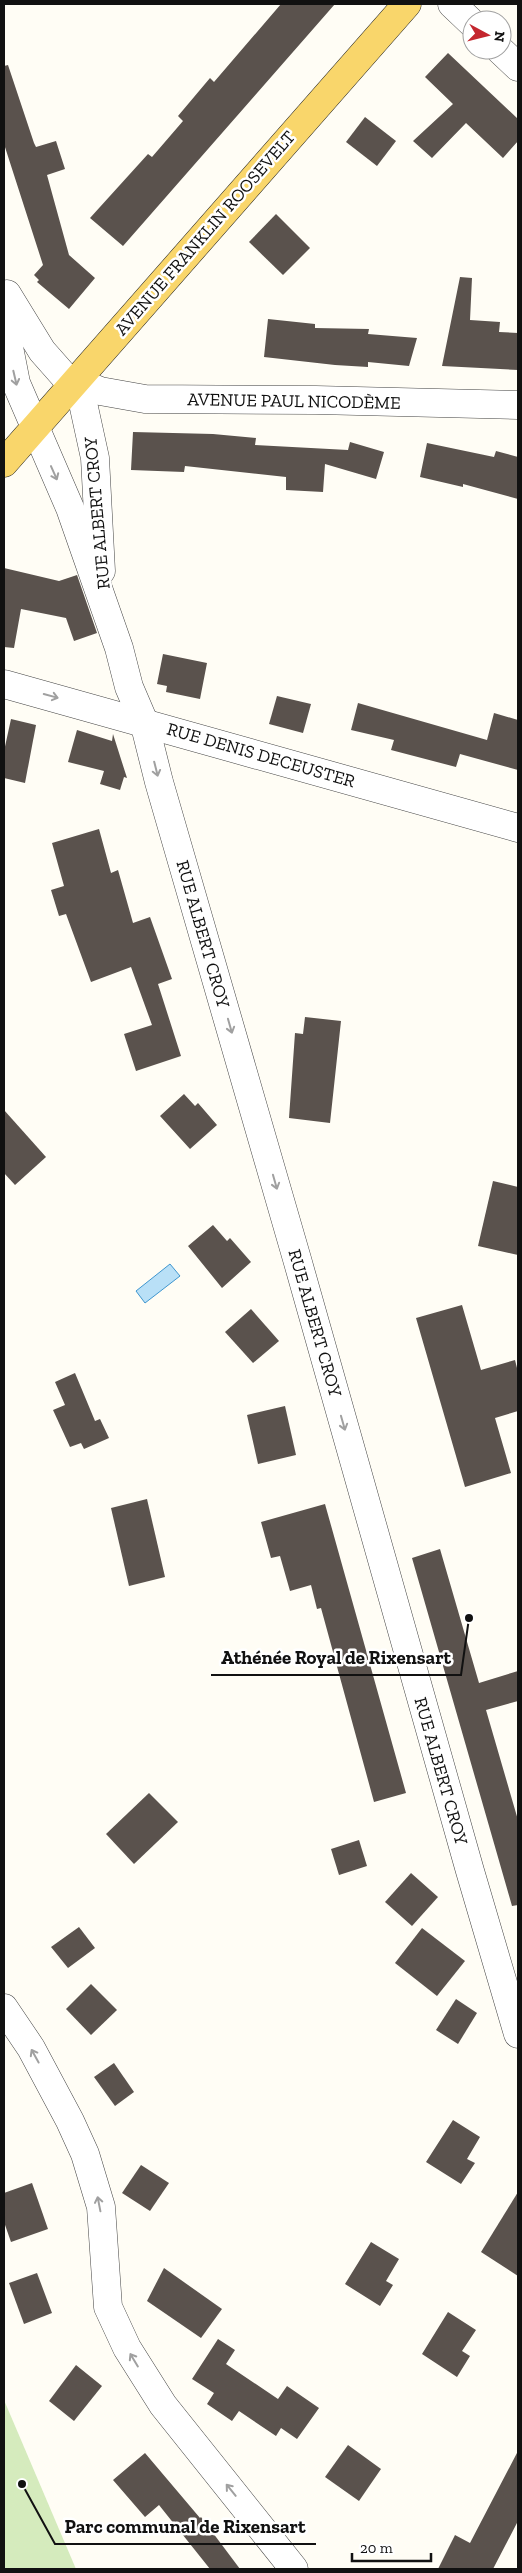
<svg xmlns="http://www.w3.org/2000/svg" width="522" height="2573" font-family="'Zilla Slab',serif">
<rect width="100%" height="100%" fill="#fffdf5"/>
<polygon fill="#d5ebbd" points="4,2400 76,2569 4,2569"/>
<polygon fill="#b9e0f7" stroke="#3f96cf" points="170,1264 180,1276 145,1303 136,1291"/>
<g fill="#5a524d">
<polygon points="281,4 335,4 123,246 90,218 148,154 152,157 183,121 178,116 210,78 214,82"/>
<polygon points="448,53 518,119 518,141 503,158 466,123 432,158 413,141 453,104 425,77"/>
<polygon points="8,65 34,143 36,147 56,141 65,169 47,175 69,255 95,278 69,309 37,282 39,280 34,275 43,265 4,144 4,66"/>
<polygon points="365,117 396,141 377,166 346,142"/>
<polygon points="276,214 310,248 283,275 249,242"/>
<polygon points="460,277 472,278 470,320 500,322 499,332 518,333 518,370 442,366"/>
<polygon points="268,319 315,324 315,328 369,329 368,334 417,338 409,366 368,362 368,367 335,365 264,357"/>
<polygon points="133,432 213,434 256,438 255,445 348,450 350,442 384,452 376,479 325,464 323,492 286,490 286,477 185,466 184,472 131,470"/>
<polygon points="427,443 494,457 496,451 518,457 518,499 463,484 463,487 420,477"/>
<polygon points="4,568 59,581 77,575 97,633 74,641 66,618 21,609 14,648 4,647"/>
<polygon points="163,654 207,663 200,699 166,692 167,686 157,684"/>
<polygon points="277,696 311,704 303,733 269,724"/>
<polygon points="358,703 487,740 494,713 518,720 518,770 460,754 456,767 391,750 394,740 351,730"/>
<polygon points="11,719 36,725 25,783 4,778 4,751"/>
<polygon points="77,730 112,741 113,734 127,778 124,777 120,790 100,784 104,771 68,762"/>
<polygon points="99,829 111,873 118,870 133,923 150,917 172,979 158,984 181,1056 136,1071 124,1034 152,1025 131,967 91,982 66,914 59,916 51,890 64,886 52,843"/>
<polygon points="305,1017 341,1021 330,1123 289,1118 295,1033 303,1034"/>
<polygon points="184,1094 195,1106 198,1103 217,1125 190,1149 160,1116"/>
<polygon points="4,1110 46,1157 15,1185 4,1173"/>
<polygon points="493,1181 518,1187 518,1255 478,1246"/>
<polygon points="213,1225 227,1241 230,1238 251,1262 222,1288 188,1246"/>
<polygon points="462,1305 481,1370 515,1360 518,1372 518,1411 495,1418 511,1473 465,1487 416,1318"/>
<polygon points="251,1309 279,1341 253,1363 225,1332"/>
<polygon points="75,1373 95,1421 100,1419 109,1438 84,1449 81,1443 70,1447 53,1410 65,1405 55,1382"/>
<polygon points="285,1406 296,1455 258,1464 247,1415"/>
<polygon points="147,1499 165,1577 129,1586 111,1508"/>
<polygon points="325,1504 406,1793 374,1802 321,1608 317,1609 311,1585 290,1591 280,1556 271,1558 261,1522"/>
<polygon points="440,1549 479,1683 518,1671 518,1701 486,1710 518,1820 518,1905 512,1906 412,1558"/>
<polygon points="149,1793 178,1822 134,1864 106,1834"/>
<polygon points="359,1840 367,1866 339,1875 331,1849"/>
<polygon points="411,1873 438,1897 412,1926 385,1902"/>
<polygon points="79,1927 95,1948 68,1968 51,1947"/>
<polygon points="422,1928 465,1961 437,1996 395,1963"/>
<polygon points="91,1984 117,2010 91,2035 66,2009"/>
<polygon points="456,1999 477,2013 458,2044 436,2030"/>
<polygon points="114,2063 134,2092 115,2106 94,2077"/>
<polygon points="453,2120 480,2137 467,2159 475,2163 461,2184 426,2162"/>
<polygon points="141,2165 169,2183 150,2211 122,2193"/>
<polygon points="32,2183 48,2229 11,2242 4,2222 4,2193"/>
<polygon points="518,2192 518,2276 481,2252"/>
<polygon points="371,2242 399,2259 386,2281 393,2285 380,2306 345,2284"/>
<polygon points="164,2268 222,2309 201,2338 147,2301"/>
<polygon points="37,2273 52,2313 24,2324 9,2283"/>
<polygon points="448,2312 476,2330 462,2351 470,2356 457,2377 422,2354"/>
<polygon points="218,2339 235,2350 226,2364 278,2399 287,2386 319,2408 297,2439 281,2428 276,2436 239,2411 232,2421 207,2404 214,2393 192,2379"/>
<polygon points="76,2365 102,2386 74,2421 49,2401"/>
<polygon points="348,2445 381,2469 359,2501 325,2477"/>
<polygon points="518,2451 518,2521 493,2569 438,2569 455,2535 470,2543"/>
<polygon points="145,2453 200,2518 201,2517 240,2569 210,2569 159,2505 145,2517 113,2480"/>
</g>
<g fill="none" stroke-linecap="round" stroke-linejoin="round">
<g stroke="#444" stroke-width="29">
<g id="minor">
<polyline points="452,4 472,23"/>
<polyline points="500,50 518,67"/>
<polyline points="7,294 42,351 72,385 83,403 95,458 101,571"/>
<polyline points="7,295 8,342 16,383 70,508 119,648 129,687 144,722 159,782 297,1259 470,1871 518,2034"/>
<polyline points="72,385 83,384 100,391 145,399 316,400 518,405"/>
<polyline points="4,684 518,828"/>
<polyline points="4,2008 31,2048 70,2121 85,2154 101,2207 108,2307 127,2348 163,2405 294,2569"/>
</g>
</g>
<g stroke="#222" stroke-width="29">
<polyline id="major" points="4,463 407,4"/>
</g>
<use href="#minor" stroke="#fff" stroke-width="28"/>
<use href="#major" stroke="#f9d66b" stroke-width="28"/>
</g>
<defs><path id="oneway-shaft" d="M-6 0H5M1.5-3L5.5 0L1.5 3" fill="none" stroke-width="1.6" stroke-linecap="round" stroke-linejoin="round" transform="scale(1.25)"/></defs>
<g stroke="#a0a0a0">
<use href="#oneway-shaft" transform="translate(15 378) rotate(77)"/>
<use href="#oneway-shaft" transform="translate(54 473) rotate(66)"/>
<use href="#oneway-shaft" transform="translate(51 696) rotate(15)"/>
<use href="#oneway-shaft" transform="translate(156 769) rotate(76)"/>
<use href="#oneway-shaft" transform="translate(230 1026) rotate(74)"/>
<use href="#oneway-shaft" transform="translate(275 1182) rotate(74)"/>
<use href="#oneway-shaft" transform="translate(343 1423) rotate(74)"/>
<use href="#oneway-shaft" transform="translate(35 2056) rotate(-119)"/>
<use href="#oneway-shaft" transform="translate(99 2204) rotate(-101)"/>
<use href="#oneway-shaft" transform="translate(134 2360) rotate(-121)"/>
<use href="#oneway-shaft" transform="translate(231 2490) rotate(-129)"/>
</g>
<g text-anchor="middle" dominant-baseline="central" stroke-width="5" stroke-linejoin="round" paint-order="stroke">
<g font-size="18" fill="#111" stroke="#fff">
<text transform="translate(205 233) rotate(-49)">AVENUE FRANKLIN ROOSEVELT</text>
<text transform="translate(294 401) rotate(1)">AVENUE PAUL NICODÈME</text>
<text transform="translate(97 513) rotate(-95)">RUE ALBERT CROY</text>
<text transform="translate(261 755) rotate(16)">RUE DENIS DECEUSTER</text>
<text transform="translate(203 934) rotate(74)">RUE ALBERT CROY</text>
<text transform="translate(315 1323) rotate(74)">RUE ALBERT CROY</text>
<text transform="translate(441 1771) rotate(74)">RUE ALBERT CROY</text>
</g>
</g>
<path fill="none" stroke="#111" stroke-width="2" d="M469 1618L461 1675H211M22 2484L55 2544H316"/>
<g fill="#111" stroke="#fff" stroke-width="2">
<circle cx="469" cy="1618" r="5"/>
<circle cx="22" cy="2484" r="5"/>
</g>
<g font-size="19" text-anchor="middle" font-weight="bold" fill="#111" stroke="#fff" stroke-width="5" stroke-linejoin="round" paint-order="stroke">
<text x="336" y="1664">Athénée Royal de Rixensart</text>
<text x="185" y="2533">Parc communal de Rixensart</text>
</g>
<rect width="522" height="2573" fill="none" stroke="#111111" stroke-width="10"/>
<g transform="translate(487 35) rotate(97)"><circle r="24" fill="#ffffff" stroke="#a0a0a0"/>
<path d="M0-4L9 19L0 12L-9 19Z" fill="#c4262e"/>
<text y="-8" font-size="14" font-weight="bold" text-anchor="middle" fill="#111111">N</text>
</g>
<path d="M352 2553v8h79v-8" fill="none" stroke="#111111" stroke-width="2.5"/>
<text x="360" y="2553" font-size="15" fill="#111111" stroke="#ffffff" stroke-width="4" paint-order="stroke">20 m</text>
</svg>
